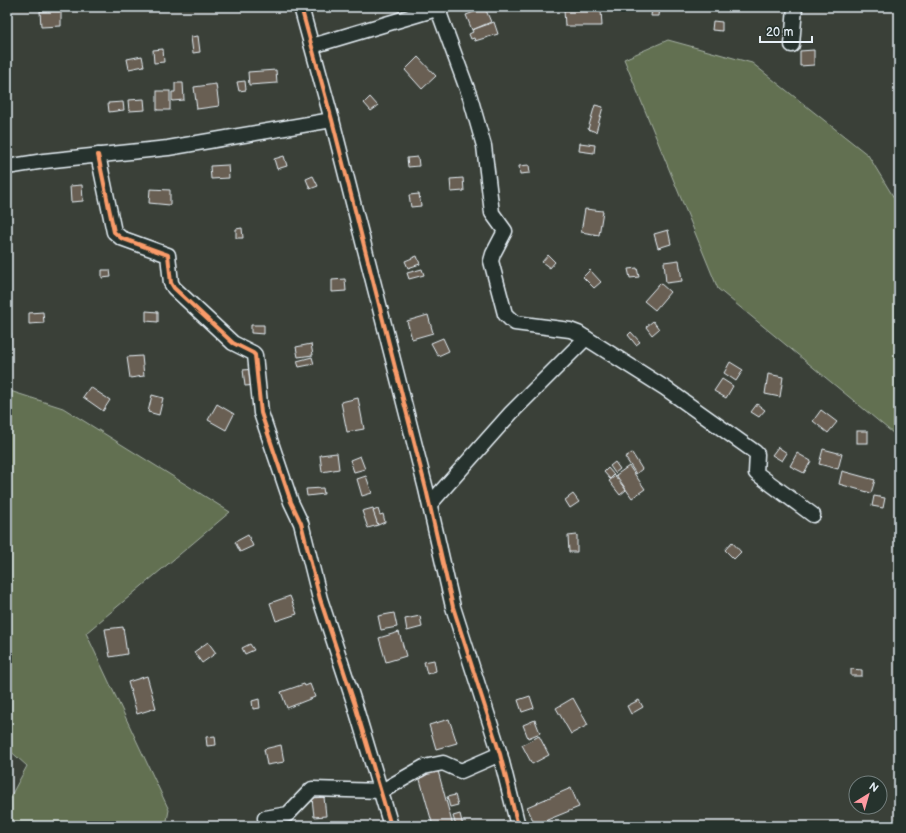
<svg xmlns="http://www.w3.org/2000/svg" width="906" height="833" font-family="'Balsamiq Sans',sans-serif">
<rect width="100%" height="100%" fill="#3a4038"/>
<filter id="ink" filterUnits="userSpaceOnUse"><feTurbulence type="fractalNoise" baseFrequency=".025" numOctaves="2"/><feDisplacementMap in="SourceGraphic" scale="8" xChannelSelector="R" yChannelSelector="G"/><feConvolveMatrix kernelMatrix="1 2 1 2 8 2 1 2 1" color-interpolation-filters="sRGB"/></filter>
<g filter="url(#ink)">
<g fill="#627051" stroke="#a5b0a4">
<polygon points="668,40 752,63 868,155 899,206 899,438 718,289 624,59"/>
<polygon points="7,390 63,408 230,512 86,633 169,810 166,826 7,826 7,803 27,766 7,748"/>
</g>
<g fill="#695f53" stroke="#e8f1f8">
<polygon points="485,8 491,22 472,30 466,15"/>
<polygon points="652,8 660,8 659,16 651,16"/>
<polygon points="564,10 601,10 602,26 565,26"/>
<polygon points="40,11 61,11 61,26 41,27"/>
<polygon points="713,21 722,22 722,31 712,30"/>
<polygon points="494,22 498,34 475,41 474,38 471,39 469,34 473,32 472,30"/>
<polygon points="198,36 200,52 193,53 191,37"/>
<polygon points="163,49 164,62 154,63 153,50"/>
<polygon points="814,50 814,65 800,66 800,51"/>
<polygon points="142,56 144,66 129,69 127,59"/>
<polygon points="418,57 436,76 422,89 405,70"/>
<polygon points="276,70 277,83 249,85 248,72"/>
<polygon points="245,81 246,90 239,91 237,82"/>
<polygon points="175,83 183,83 184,100 172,101 172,92 175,92"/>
<polygon points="216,84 219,106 197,109 194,87"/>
<rect x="157" y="91" width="13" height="19"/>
<polygon points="370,97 378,106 371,111 364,103"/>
<polygon points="144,99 145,110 129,111 128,100"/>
<polygon points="123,102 124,110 109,112 108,103"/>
<polygon points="595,105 603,107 596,132 588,129"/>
<polygon points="580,143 595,145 594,153 579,151"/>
<polygon points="284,156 287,166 277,169 274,159"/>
<polygon points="418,157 419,166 408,167 407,158"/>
<polygon points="228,165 229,178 211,179 210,166"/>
<polygon points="529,165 530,173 520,174 519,166"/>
<polygon points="313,176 318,186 310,189 306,179"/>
<polygon points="463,178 464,191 451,192 450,179"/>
<polygon points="82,185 83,201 71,202 70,186"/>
<polygon points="150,189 170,190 170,205 149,203"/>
<polygon points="419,194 421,206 411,207 409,195"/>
<polygon points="585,209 603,211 599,235 581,232"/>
<polygon points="242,228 243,238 236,238 236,229"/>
<polygon points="668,230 671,244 658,248 654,234"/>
<polygon points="548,255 555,262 550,268 542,262"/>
<polygon points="417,256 420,264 408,268 405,261"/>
<polygon points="679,260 682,281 666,283 664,262"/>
<polygon points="637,268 639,277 630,278 628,269"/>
<polygon points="422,269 424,275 409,279 407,273"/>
<polygon points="102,270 110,270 111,277 102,278"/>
<polygon points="590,270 601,282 594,288 583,277"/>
<polygon points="345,279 346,291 332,292 332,280"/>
<polygon points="660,283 670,292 655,310 644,301"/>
<polygon points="146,311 158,312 158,322 146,321"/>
<polygon points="43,312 44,323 29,324 29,313"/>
<polygon points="428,315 433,333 412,339 407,321"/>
<polygon points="653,321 659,329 652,335 646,327"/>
<polygon points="251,325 264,325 264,334 251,333"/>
<polygon points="7,332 11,333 10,348 7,348"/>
<polygon points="631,332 640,342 636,345 628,335"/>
<polygon points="443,338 449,351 438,356 431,343"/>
<polygon points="311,344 313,355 298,357 296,347"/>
<polygon points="142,356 144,376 130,378 127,357"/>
<polygon points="312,357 314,364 299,367 297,361"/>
<polygon points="730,362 743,370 736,381 724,373"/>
<polygon points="255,369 257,385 245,386 243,370"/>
<polygon points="768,374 783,377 780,397 765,394"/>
<polygon points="722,379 733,386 726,398 714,391"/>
<polygon points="90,387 110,400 103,411 83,397"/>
<polygon points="152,395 163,398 159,415 148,412"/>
<polygon points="358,398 364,429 347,432 341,402"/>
<polygon points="217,404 234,414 226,430 208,420"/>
<polygon points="757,404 765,410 759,417 751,412"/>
<polygon points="821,410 837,422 828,433 813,421"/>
<rect x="857" y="431" width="11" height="12"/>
<polygon points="778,447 787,453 782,461 772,455"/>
<polygon points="823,449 842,454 838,469 819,464"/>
<polygon points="337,453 339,469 322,472 320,455"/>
<polygon points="632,453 642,469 636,474 625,457"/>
<polygon points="797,453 811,461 804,473 790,466"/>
<polygon points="360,456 365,469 354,472 350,460"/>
<polygon points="615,462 620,469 615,473 610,466"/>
<polygon points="629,466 645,489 632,498 616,475"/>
<polygon points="608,468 614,475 610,479 604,472"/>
<polygon points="842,471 875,480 871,493 839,484"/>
<polygon points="366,476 372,493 362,496 357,479"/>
<polygon points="615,476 626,490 620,495 609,481"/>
<polygon points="323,488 324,494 307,496 306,489"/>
<polygon points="573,494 579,502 570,508 565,500"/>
<polygon points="874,496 885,498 883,508 872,506"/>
<polygon points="373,508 378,525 368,528 362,511"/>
<polygon points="378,509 380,515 383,514 385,522 378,525 373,511"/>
<polygon points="248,535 253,546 240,552 235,542"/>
<polygon points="577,535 577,552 569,552 568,536"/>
<polygon points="732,542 741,552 734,559 725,550"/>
<polygon points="290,596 297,614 276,621 270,603"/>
<polygon points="394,613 397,627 381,630 378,616"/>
<polygon points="420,616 422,627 407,631 405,619"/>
<polygon points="123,627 127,654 110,657 105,629"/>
<polygon points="399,632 406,656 386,662 379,638"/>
<polygon points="208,642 216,653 202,663 194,652"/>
<polygon points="250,644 254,650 245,654 242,648"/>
<polygon points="434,660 436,671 427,674 424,662"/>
<polygon points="851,669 862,670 862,676 851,676"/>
<polygon points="147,676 156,708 137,714 128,682"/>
<polygon points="304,684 305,686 310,684 315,697 287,708 281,692"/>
<polygon points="530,696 534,708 522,712 518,700"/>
<polygon points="573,698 588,725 571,734 556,708"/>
<polygon points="259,699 260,708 253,709 252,701"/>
<polygon points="639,700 643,707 631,714 627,706"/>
<polygon points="449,719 457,743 436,749 429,725"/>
<polygon points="535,720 540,733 528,738 523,725"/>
<polygon points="215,736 216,745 207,746 206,737"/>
<polygon points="539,736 549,755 532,764 522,745"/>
<polygon points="281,745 284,762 267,765 264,749"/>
<polygon points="438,771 453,826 433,826 419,776"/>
<polygon points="571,788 579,807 535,825 527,807"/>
<polygon points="455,795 458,805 450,807 447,797"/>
<polygon points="324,797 326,816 314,817 312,798"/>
<polygon points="460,814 463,826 456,826 453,816"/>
</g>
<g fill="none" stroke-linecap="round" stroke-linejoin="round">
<g stroke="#e8f1f8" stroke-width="17">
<g id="street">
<polyline points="301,7 332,120 426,489 453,607 500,754 518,826"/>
<polyline points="437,7 470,97 484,146 492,213 505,231 493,254 491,261 505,314 510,319 515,323 570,330 578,333 665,388 755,452 757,454 756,473 813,515"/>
<polyline points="792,45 795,7"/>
<polyline points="312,46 443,7"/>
<polyline points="98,155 114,232 121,238 168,255 171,283 174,288 233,343 253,353 255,355 261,413 291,502 301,523 320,599 354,702 391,826"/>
<polyline points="7,167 44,161 168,148 332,120"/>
<polyline points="430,504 511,413 586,338"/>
<polyline points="267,826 265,818 288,814 312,789 382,791 424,767 443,763 461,771 500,754"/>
</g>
</g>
<use href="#street" stroke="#26332d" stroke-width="14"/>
<g stroke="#26332d" stroke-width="6">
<g id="cycleway">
<polyline points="301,7 332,120 426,489 453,607 500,754 518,826"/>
<polyline points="98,155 114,232 121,238 168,255 171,283 174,288 233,343 253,353 255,355 261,413 291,502 301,523 320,599 354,702 391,826"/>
</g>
</g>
<use href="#cycleway" stroke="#fa9b69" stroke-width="4"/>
</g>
</g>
<rect width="906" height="833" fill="none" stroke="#26332d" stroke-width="24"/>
<rect x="12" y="12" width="882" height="809" fill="none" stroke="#e8f1f8" stroke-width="1.5" filter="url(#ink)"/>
<g transform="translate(868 795) rotate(37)"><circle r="19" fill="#26332d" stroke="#747f7e"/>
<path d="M0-3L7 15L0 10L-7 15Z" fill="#ff9aa2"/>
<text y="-6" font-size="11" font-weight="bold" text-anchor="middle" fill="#e8f1f8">N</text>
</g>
<path d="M760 36v6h52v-6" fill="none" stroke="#e8f1f8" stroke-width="2"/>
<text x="766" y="36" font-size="12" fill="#e8f1f8" stroke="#26332d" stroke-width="3" paint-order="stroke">20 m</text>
</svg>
